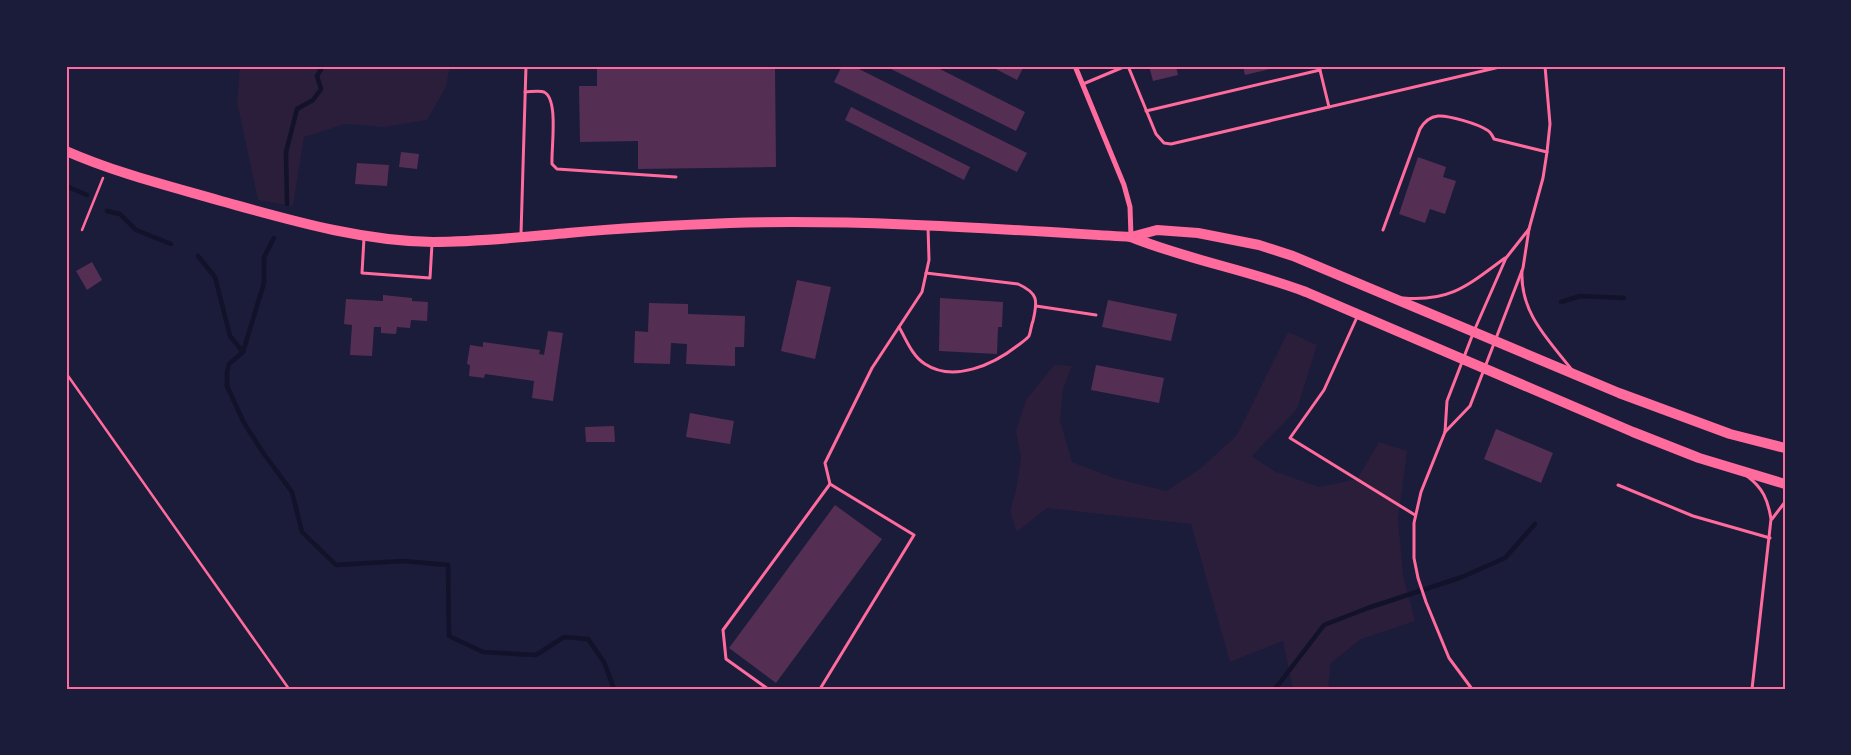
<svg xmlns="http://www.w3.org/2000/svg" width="1851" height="755" font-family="'Asap Condensed',sans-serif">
<rect width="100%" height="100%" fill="#1b1b3a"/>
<g fill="#2a1e3b">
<polygon points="240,66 450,66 446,87 427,120 385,127 345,124 304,137 293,206 258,200 237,102"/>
<polygon points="1288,332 1317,345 1297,409 1252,456 1274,471 1319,487 1357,479 1379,442 1407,451 1398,519 1403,575 1415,621 1361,639 1331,663 1328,689 1293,689 1283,641 1230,662 1191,524 1047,508 1017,532 1010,512 1016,490 1021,458 1016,431 1026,400 1054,365 1072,366 1063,389 1060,420 1072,462 1114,478 1166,491 1200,469 1237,435"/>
</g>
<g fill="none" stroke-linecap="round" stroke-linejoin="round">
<g stroke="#12122b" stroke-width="4.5">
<polyline points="66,186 87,195"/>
<polyline points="287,204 286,152 297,109 313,100 321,89 317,76 323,66"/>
<polyline points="107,211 120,214 136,230 171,244"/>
<polyline points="274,238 264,257 264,283 243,352 229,364 227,372 227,386 244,423 264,454 292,492 302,532 336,565 403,561 448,565 449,636 483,652 536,655 564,637 588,639 604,662 614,689"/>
<polyline points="198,256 215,277 230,336 243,352"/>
<polyline points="1561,302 1580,296 1624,298"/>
<polyline points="1275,689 1324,625 1368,608 1462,577 1505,558 1535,524"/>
</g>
</g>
<g fill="#542f53">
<polygon points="597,66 775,66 776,167 638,169 638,141 580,142 579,86 597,86"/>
<polygon points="842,66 853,66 1027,153 1017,172 834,82"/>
<polygon points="885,66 934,66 1025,112 1016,131"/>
<polygon points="990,66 1024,66 1017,80"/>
<polygon points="1149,66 1176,66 1178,75 1153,81"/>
<polygon points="1243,66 1278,66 1278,67 1245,75"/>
<polygon points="851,107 970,167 964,180 845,120"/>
<polygon points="401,152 419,154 417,169 399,167"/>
<polygon points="1418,157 1446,167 1443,177 1456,181 1445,214 1430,209 1425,223 1399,214"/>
<polygon points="357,163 389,165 387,186 355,184"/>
<polygon points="92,262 102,280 87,290 76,271"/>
<polygon points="797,280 831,287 815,359 781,351"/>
<polygon points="383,295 412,298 412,301 428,302 427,321 411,320 410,328 397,327 396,334 381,333 381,327 374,327 372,356 350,355 352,325 344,324 346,299 383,301"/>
<polygon points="940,298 1003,302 1002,327 998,327 997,354 939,351"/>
<polygon points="1108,300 1177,314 1171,341 1102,327"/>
<polygon points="649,303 688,304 688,314 745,316 744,347 735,347 735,366 686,364 687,344 671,343 670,364 634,363 635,331 648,332"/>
<polygon points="548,331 563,333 553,401 532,398 534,381 485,374 484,378 469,376 470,365 467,364 470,345 483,347 483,342 540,350 539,354 544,355"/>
<polygon points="1096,365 1164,378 1159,403 1091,390"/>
<polygon points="690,413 734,421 730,444 686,437"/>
<polygon points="614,426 615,442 586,442 585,427"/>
<polygon points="1496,429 1553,453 1541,483 1484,459"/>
<polygon points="835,505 882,539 776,683 729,648"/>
</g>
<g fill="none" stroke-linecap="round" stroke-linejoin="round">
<g stroke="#ff6b9d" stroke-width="2.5">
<polyline points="82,230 103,178"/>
<polyline points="66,373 289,689"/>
</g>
<g stroke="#ff6b9d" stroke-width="3">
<polyline points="1128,66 1156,134 1164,143 1171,144 1504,66"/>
<polyline points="1319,66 1329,107"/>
<polyline points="1083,84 1126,66"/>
<path d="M525,92c5,0 14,-2 19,0 15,7 7,57 8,72l5,5 119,8"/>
<polyline points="1146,111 1320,70"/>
<path d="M1383,230l37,-101c4,-7 9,-12 18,-13 10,-1 40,8 49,14 4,2 5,5 7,9l53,13"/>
<polyline points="521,234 526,66"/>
<polyline points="364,238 362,273 430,278 432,244"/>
<path d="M1522,271c-2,42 26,68 50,99"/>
<path d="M1403,298c48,4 65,-13 102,-40"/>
<polyline points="1036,306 1096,315"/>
<polyline points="1358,315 1324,390 1290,438 1415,515"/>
<path d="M899,327c7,12 13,29 26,37 29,19 69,0 92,-18 4,-3 10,-7 12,-10 2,-5 2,-11 4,-15 5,-21 5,-28 -15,-37l-92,-11"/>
<polyline points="1445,432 1470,406 1523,268 1529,229 1543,178 1547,152 1550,124 1545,66"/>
<path d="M1747,476c16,12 21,24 24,43l-19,170"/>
<polyline points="1618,485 1693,516 1770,538"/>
<polyline points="1772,519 1785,502"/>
<polyline points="768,689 726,659 723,630 830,484"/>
<polyline points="820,689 914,535 830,484 825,463 872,368 922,292 929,260 928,226"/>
<polyline points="1472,689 1449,658 1426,602 1418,578 1414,558 1414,523 1421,492 1445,432 1447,401 1474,331 1506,258 1529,229"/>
</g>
<polyline stroke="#ff6b9d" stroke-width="5" points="1075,66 1124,185 1130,207 1131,236"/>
<g stroke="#ff6b9d" stroke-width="10">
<path d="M66,151c50,22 103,35 155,50 69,19 139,40 212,41 45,0 90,-5 135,-9 54,-5 108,-8 162,-10 134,-4 267,6 401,14l26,-7 41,3 61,12 34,11 326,137 111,41 55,14"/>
<path d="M1131,237c57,23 117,33 175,55l327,140 66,26 86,26"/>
</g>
</g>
<rect width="1851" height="755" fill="none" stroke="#1b1b3a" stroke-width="135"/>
<rect x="68" y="68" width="1716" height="620" fill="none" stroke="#ff6b9d" stroke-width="2"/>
</svg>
